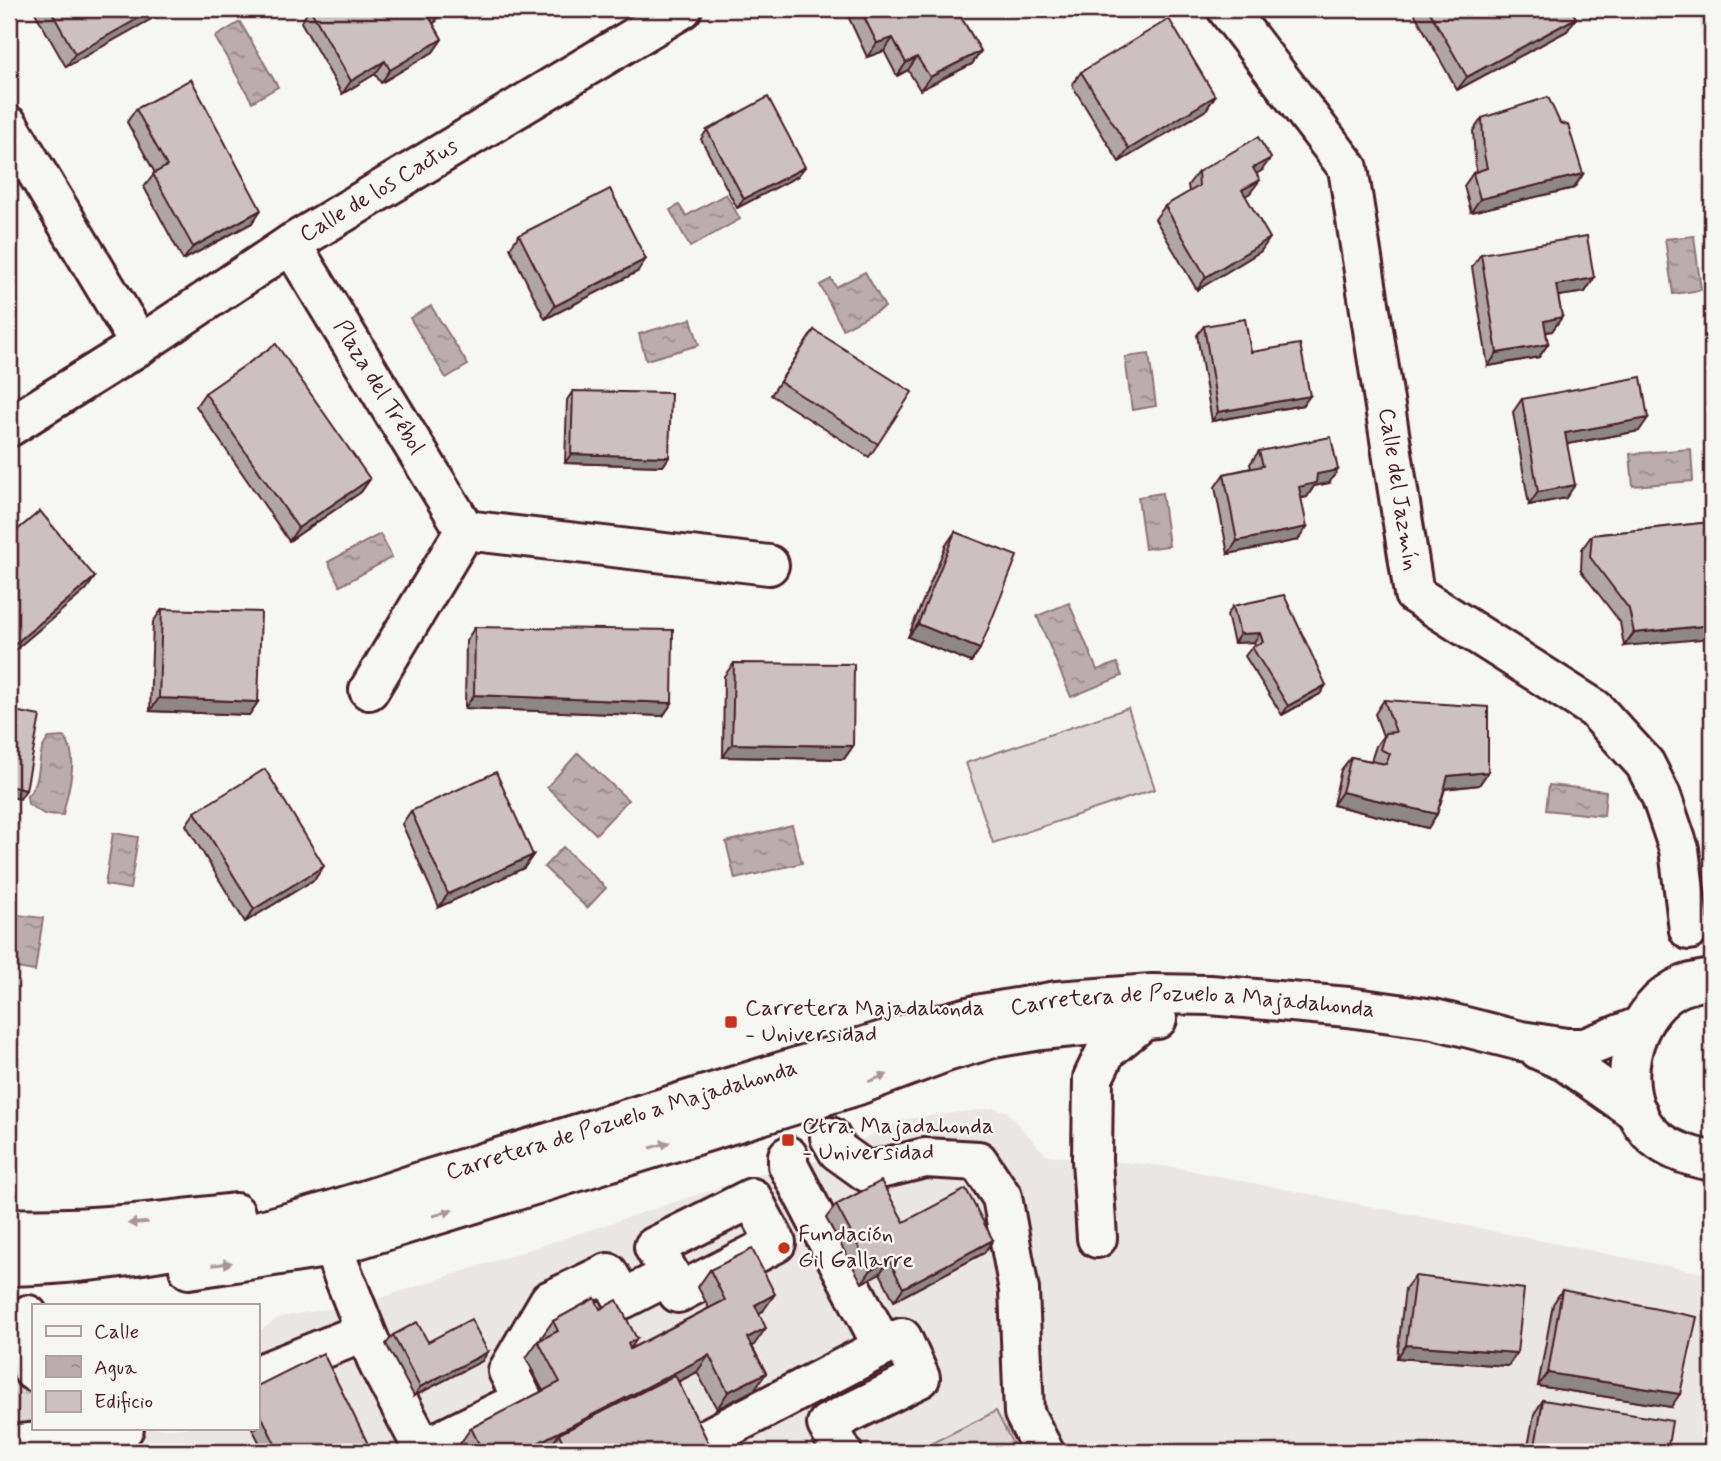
<svg xmlns="http://www.w3.org/2000/svg" width="1721" height="1461" font-family="Mynerve,sans-serif">
<defs>
<pattern id="forest-firs" width="22" height="20" patternUnits="userSpaceOnUse" patternTransform="scale(1.75)"><rect width="22" height="20" fill="#ddd6d5"/><path d="M5 1l3.5 6h-7zM16 11l3.5 6h-7z" fill="#bfb7b7"/></pattern>
<pattern id="water-ripples" width="26" height="14" patternUnits="userSpaceOnUse" patternTransform="scale(1.75)"><rect width="26" height="14" fill="#bbadae"/><path d="M2 4q2-2 4 0t4 0M15 11q2-2 4 0t4 0" fill="none" stroke="#9a8c8e"/></pattern>
</defs>
<rect width="100%" height="100%" fill="#f6f6f2"/>
<filter id="ink" filterUnits="userSpaceOnUse"><feTurbulence type="fractalNoise" baseFrequency=".0143" numOctaves="2"/><feDisplacementMap in="SourceGraphic" scale="14" xChannelSelector="R" yChannelSelector="G"/><feConvolveMatrix kernelMatrix="1 2 1 2 8 2 1 2 1" color-interpolation-filters="sRGB"/></filter>
<g filter="url(#ink)">
<g fill="#e9e6e3">
<polygon points="1698,9 1712,9 1712,121"/>
<polygon points="995,1108 1007,1112 1046,1155 1173,1167 1712,1275 1712,1452 9,1452 9,1376 33,1372 33,1428 257,1428 257,1333 280,1317 369,1302 788,1165 817,1161 905,1119"/>
</g>
<polygon fill="url(#forest-firs)" stroke="#947a80" stroke-width="2" points="9,1376 12,1376 33,1395 33,1428 9,1452"/>
<g fill="#ddd6d5" stroke="#947a80" stroke-width="2">
<polygon points="1128,708 1155,789 993,843 966,763"/>
<polygon points="996,1411 1017,1452 914,1452"/>
</g>
<g fill="url(#water-ripples)" stroke="#8e747a" stroke-width="2">
<polygon points="240,22 278,87 252,102 215,37"/>
<polygon points="726,194 740,219 690,247 670,210 679,205 686,216"/>
<polygon points="1694,236 1701,290 1673,294 1665,239"/>
<polygon points="865,272 885,307 843,329 820,285 831,279 836,287"/>
<polygon points="431,306 468,365 446,378 410,318"/>
<polygon points="691,319 699,345 646,360 639,334"/>
<polygon points="1149,354 1156,406 1132,410 1125,357"/>
<polygon points="1691,449 1693,481 1633,486 1630,454"/>
<polygon points="1162,493 1169,546 1145,549 1138,497"/>
<polygon points="380,534 392,557 340,586 328,562"/>
<polygon points="1069,603 1097,670 1117,663 1122,676 1071,697 1037,616"/>
<path d="M64,737c17,21 3,54 -1,78l-19,-1 -16,-10 -1,-8c19,-19 6,-40 22,-58z"/>
<polygon points="578,753 628,800 596,834 547,787"/>
<polygon points="1549,785 1606,791 1604,816 1546,810"/>
<polygon points="792,825 802,863 735,879 726,842"/>
<polygon points="113,833 138,837 130,889 105,885"/>
<polygon points="563,847 606,888 587,908 544,867"/>
<polygon points="18,915 43,918 35,971 11,967"/>
</g>
<g fill="none" stroke-linecap="round" stroke-linejoin="round">
<g stroke="#4a1f2b" stroke-width="44">
<g id="minor">
<path id="s1" d="M1227,9l121,159 66,426 181,115 50,55 16,32 18,53 10,81"/>
<polyline points="9,126 140,345"/>
<path id="s2" d="M291,244l174,286"/>
<path id="s3" d="M9,427l131,-82 151,-101 391,-235"/>
<polyline points="369,690 465,530 769,565"/>
<path d="M1712,979c-12,2 -25,4 -36,10 -47,26 -63,102 -27,143 16,17 41,25 63,29"/>
<polyline points="1539,1050 1566,1062 1638,1113"/>
<polyline points="830,1137 838,1151 867,1172 925,1158 978,1161 1002,1197 1019,1290 1024,1413 1044,1452"/>
<polyline points="788,1156 788,1165 883,1347 902,1338 920,1378 827,1424 842,1452"/>
<path d="M9,1228c75,3 151,-6 226,-15"/>
<polyline points="1097,1238 1092,1160 1093,1078 1106,1051 1144,1020"/>
<polyline points="332,1247 379,1365 425,1452"/>
<path id="s4" d="M9,1266c141,-3 282,-39 414,-85l496,-151 57,-15 81,-14 95,-7 58,1 138,12 86,12 87,22 45,7h19l56,-22"/>
<polyline points="189,1269 332,1247 858,1085 946,1052 993,1038 1041,1030 1157,1019"/>
<polyline points="28,1315 33,1371"/>
<polyline points="257,1375 365,1332"/>
<polyline points="9,1445 103,1436 124,1428"/>
<polyline points="694,1445 883,1347"/>
<polyline points="423,1449 523,1400 508,1371 549,1301 608,1273 623,1299 670,1275 678,1293 776,1243 752,1198 654,1247 670,1275"/>
</g>
</g>
<use href="#minor" stroke="#f6f6f2" stroke-width="38"/>
</g>
<g fill="#afa6a5" stroke="#4a1f2b" stroke-width="2">
<polygon points="33,9 169,9 66,67"/>
<polygon points="310,9 435,22 433,23 442,39 433,52 381,83 375,74 342,94 301,22"/>
<polygon points="853,9 956,9 981,51 972,64 920,90 908,70 897,76 884,51 867,57 848,16"/>
<polygon points="1412,9 1571,9 1576,18 1567,31 1457,90"/>
<polygon points="1081,72 1215,96 1206,110 1119,162 1072,85"/>
<polygon points="136,109 252,223 183,260 144,187 155,173 127,122"/>
<polygon points="1482,118 1583,174 1574,188 1471,212 1464,186 1473,173 1476,172 1473,131"/>
<polygon points="707,130 798,176 737,208 701,139"/>
<polygon points="1261,171 1256,174 1250,193 1245,196 1261,251 1197,290 1155,219 1165,206 1189,192 1188,185 1198,172"/>
<polygon points="519,235 637,272 545,319 510,248"/>
<polygon points="1481,254 1594,278 1585,292 1558,296 1562,317 1552,331 1546,332 1548,344 1539,357 1488,366 1472,267"/>
<polygon points="1204,326 1251,352 1303,405 1212,421 1197,335"/>
<polygon points="814,330 878,444 869,457 771,395"/>
<polygon points="573,391 669,457 663,466 565,463 567,400"/>
<polygon points="205,393 370,479 361,492 289,541 196,406"/>
<polygon points="1522,399 1639,431 1567,444 1566,498 1529,505 1513,412"/>
<polygon points="1259,451 1329,483 1314,486 1307,497 1301,498 1298,540 1228,554 1215,487 1224,474 1251,468 1250,464"/>
<polygon points="1711,522 1624,646 1620,622 1581,571 1582,549 1592,535"/>
<polygon points="955,532 980,649 971,662 908,637 946,545"/>
<polygon points="1233,606 1326,685 1320,694 1282,715 1245,656 1252,647 1255,645 1254,642 1234,643 1227,615"/>
<polygon points="162,609 258,702 249,715 150,711 153,622"/>
<polygon points="475,627 672,703 663,716 465,708 466,641"/>
<polygon points="734,663 853,746 844,759 723,757 724,676"/>
<polygon points="1384,700 1488,772 1479,785 1445,789 1437,814 1428,828 1333,805 1341,770 1351,757 1371,761 1376,746 1383,736 1375,714"/>
<polygon points="411,811 533,855 524,868 439,907 402,824"/>
<polygon points="195,812 315,879 245,922 186,825"/>
<polygon points="836,1205 904,1222 993,1240 984,1253 894,1301 880,1273 862,1283 826,1218"/>
<polygon points="710,1270 763,1311 759,1313 754,1345 752,1346 766,1373 754,1390 717,1409 697,1372 678,1382 713,1452 552,1452 550,1448 541,1452 462,1452 459,1445 471,1428 543,1391 526,1358 538,1341 542,1339 541,1338 553,1321 600,1309 630,1349 709,1308 698,1287"/>
<polygon points="1415,1276 1517,1353 1508,1366 1397,1358 1405,1289"/>
<polygon points="1562,1290 1671,1407 1538,1386 1553,1304"/>
<polygon points="393,1335 428,1342 482,1361 414,1396 386,1344"/>
<polygon points="257,1386 372,1452 264,1452 252,1428 257,1428"/>
<polygon points="1543,1400 1667,1452 1527,1452 1534,1414"/>
</g>
<g fill="#8f8786" stroke="#4a1f2b" stroke-width="2">
<polygon points="155,9 169,9 66,67 75,54"/>
<polygon points="444,9 435,22 421,31 430,18"/>
<polygon points="1576,18 1567,31 1457,90 1467,77"/>
<polygon points="893,38 884,51 867,57 877,43"/>
<polygon points="442,39 433,52 381,83 390,70"/>
<polygon points="981,51 972,64 920,90 930,77"/>
<polygon points="917,57 908,70 897,76 906,63"/>
<polygon points="385,61 375,74 342,94 351,81"/>
<polygon points="1215,96 1206,110 1119,162 1129,149"/>
<polygon points="1271,158 1261,171 1244,181 1253,168"/>
<polygon points="805,167 798,176 737,208 744,199"/>
<polygon points="1583,174 1574,188 1471,212 1480,199"/>
<polygon points="1260,180 1250,193 1233,203 1242,190"/>
<polygon points="261,210 252,223 183,260 193,247"/>
<polygon points="1270,238 1261,251 1197,290 1206,277"/>
<polygon points="646,259 637,272 545,319 555,306"/>
<polygon points="1594,278 1585,292 1547,298 1556,285"/>
<polygon points="1562,317 1552,331 1535,334 1544,321"/>
<polygon points="1548,344 1539,357 1488,366 1497,353"/>
<polygon points="1310,396 1303,405 1212,421 1218,412"/>
<polygon points="1648,418 1639,431 1556,446 1565,433"/>
<polygon points="571,454 669,457 663,466 565,463"/>
<polygon points="1338,470 1329,483 1314,486 1307,497 1290,500 1299,487 1317,474"/>
<polygon points="370,479 361,492 289,541 298,528"/>
<polygon points="1575,485 1566,498 1529,505 1538,492"/>
<polygon points="1307,527 1298,540 1228,554 1237,541"/>
<polygon points="95,577 86,590 9,655 9,649"/>
<polygon points="918,624 980,649 971,662 908,637"/>
<polygon points="1712,625 1712,638 1624,646 1634,633"/>
<polygon points="1260,633 1254,642 1234,643 1240,634"/>
<polygon points="1326,685 1320,694 1282,715 1288,706"/>
<polygon points="474,695 672,703 663,716 465,708"/>
<polygon points="159,698 258,702 249,715 150,711"/>
<polygon points="732,744 853,746 844,759 723,757"/>
<polygon points="1488,772 1479,785 1439,789 1448,776"/>
<polygon points="9,786 26,790 20,799 9,797"/>
<polygon points="1342,792 1437,814 1428,828 1333,805"/>
<polygon points="533,855 524,868 439,907 448,894"/>
<polygon points="324,866 315,879 245,922 254,909"/>
<polygon points="993,1240 984,1253 894,1301 903,1288"/>
<polygon points="889,1260 880,1273 862,1283 871,1270"/>
<polygon points="775,1294 763,1311 743,1322 755,1305"/>
<polygon points="766,1328 754,1345 735,1355 747,1338"/>
<polygon points="637,1339 625,1356 628,1343"/>
<polygon points="1406,1345 1517,1353 1508,1366 1397,1358"/>
<polygon points="488,1352 482,1361 414,1396 420,1387"/>
<polygon points="709,1355 697,1372 563,1441 559,1434 550,1448 541,1452 520,1452"/>
<polygon points="766,1373 754,1390 717,1409 728,1392"/>
<polygon points="1548,1373 1680,1394 1671,1407 1538,1386"/>
</g>
<g fill="#ccc1c0" stroke="#4a1f2b" stroke-width="2">
<polygon points="50,9 155,9 75,54"/>
<polygon points="310,9 444,9 430,18 442,39 390,70 385,61 351,81"/>
<polygon points="860,9 956,9 981,51 930,77 917,57 906,63 893,38 877,43"/>
<polygon points="1428,9 1571,9 1576,18 1467,77"/>
<polygon points="1169,19 1215,96 1129,149 1081,72"/>
<polygon points="191,79 261,210 193,247 153,174 167,166 136,109"/>
<polygon points="768,97 805,167 744,199 707,130"/>
<polygon points="1548,97 1560,123 1568,125 1583,174 1480,199 1473,173 1487,168 1484,154 1482,118"/>
<polygon points="1258,137 1271,158 1253,168 1260,180 1242,190 1270,238 1206,277 1165,206 1199,186 1198,172"/>
<polygon points="610,189 646,259 555,306 519,235"/>
<polygon points="1587,236 1594,278 1556,285 1562,317 1544,321 1548,344 1497,353 1481,254"/>
<polygon points="1245,319 1251,352 1300,344 1310,396 1218,412 1204,326"/>
<polygon points="814,330 912,392 878,444 780,382"/>
<polygon points="276,344 370,479 298,528 205,393"/>
<polygon points="1641,377 1648,418 1565,433 1575,485 1538,492 1522,399"/>
<polygon points="573,391 671,393 669,457 571,454"/>
<polygon points="1331,437 1338,470 1317,474 1316,483 1299,487 1307,527 1237,541 1224,474 1263,466 1259,451"/>
<polygon points="40,511 95,577 9,649 9,537"/>
<polygon points="1711,522 1712,625 1634,633 1629,609 1590,557 1592,535"/>
<polygon points="955,532 1017,556 980,649 918,624"/>
<polygon points="1284,595 1326,685 1288,706 1252,647 1263,642 1260,633 1240,634 1233,606"/>
<polygon points="162,609 261,612 258,702 159,698"/>
<polygon points="475,627 673,630 672,703 474,695"/>
<polygon points="734,663 854,664 853,746 732,744"/>
<polygon points="1384,700 1488,707 1488,772 1448,776 1437,814 1342,792 1351,757 1386,764 1390,754 1380,749 1385,733 1396,732"/>
<polygon points="9,710 40,716 26,790 9,786"/>
<polygon points="265,769 324,866 254,909 195,812"/>
<polygon points="496,772 533,855 448,894 411,811"/>
<polygon points="881,1181 904,1222 966,1189 993,1240 903,1288 889,1260 871,1270 836,1205"/>
<polygon points="752,1249 775,1294 755,1305 766,1328 747,1338 766,1373 728,1392 709,1355 520,1452 483,1452 471,1428 560,1382 538,1341 558,1331 553,1321 595,1298 600,1309 617,1300 637,1339 628,1343 630,1349 725,1300 710,1270"/>
<polygon points="1415,1276 1524,1289 1517,1353 1406,1345"/>
<polygon points="1562,1290 1697,1317 1680,1394 1548,1373"/>
<polygon points="471,1319 488,1352 420,1387 393,1335 417,1322 428,1342"/>
<polygon points="323,1353 372,1452 279,1452 257,1407 257,1386"/>
<polygon points="675,1375 713,1452 568,1452 559,1434"/>
<polygon points="1543,1400 1672,1421 1667,1452 1534,1452"/>
</g>
<defs><path id="oneway-solid" d="M-6-.8H1V-3.2L6.5 0L1 3.2V.8H-6Z" transform="scale(1.75)"/></defs>
<g fill="#a99598">
<use href="#oneway-solid" transform="translate(878 1078) rotate(-21)"/>
<use href="#oneway-solid" transform="translate(660 1145) rotate(-17)"/>
<use href="#oneway-solid" transform="translate(443 1213) rotate(-17)"/>
<use href="#oneway-solid" transform="translate(138 1223) rotate(176)"/>
<use href="#oneway-solid" transform="translate(222 1264) rotate(-8)"/>
</g>
</g>
<g fill="#c8321e" stroke="#f6f6f2" stroke-width="2.5">
<rect x="724" y="1015" width="14" height="14" rx="3.5"/>
<rect x="781" y="1133" width="14" height="14" rx="3.5"/>
<circle cx="784" cy="1248" r="7"/>
</g>
<g text-anchor="middle" dominant-baseline="central" stroke-width="5" stroke-linejoin="round" paint-order="stroke">
<g font-size="23" fill="#4a1f2b" stroke="#f6f6f2">
<text stroke="none"><textPath href="#s3" startOffset="439">Calle de los Cactus</textPath></text>
<text stroke="none"><textPath href="#s2" startOffset="168">Plaza del Trébol</textPath></text>
<text stroke="none"><textPath href="#s1" startOffset="525">Calle del Jazmín</textPath></text>
<text stroke="none"><textPath href="#s4" startOffset="1220">Carretera de Pozuelo a Majadahonda</textPath></text>
<text stroke="none"><textPath href="#s4" startOffset="632">Carretera de Pozuelo a Majadahonda</textPath></text>
</g>
<g font-size="23" fill="#4a1f2b" stroke="#f6f6f2" text-anchor="start">
<text x="745" y="1009">Carretera Majadahonda<tspan x="745" dy="26">- Universidad</tspan></text>
<text x="802" y="1127">Ctra. Majadahonda<tspan x="802" dy="26">- Universidad</tspan></text>
<text x="798" y="1235">Fundación<tspan x="798" dy="26">Gil Gallarre</tspan></text>
</g>
</g>
<rect width="1721" height="1461" fill="none" stroke="#f6f6f2" stroke-width="35"/>
<rect x="18" y="18" width="1686" height="1426" fill="none" stroke="#4a1f2b" stroke-width="2.5" filter="url(#ink)"/>
<rect x="32" y="1304" width="228" height="126" fill="#f6f6f2" stroke="#b1a0a2" stroke-width="2"/>
<rect x="46" y="1326" width="35" height="10" fill="#f6f6f2" stroke="#b1a0a2" stroke-width="2"/>
<text x="94" y="1338" font-size="21" fill="#4a1f2b">Calle</text>
<rect x="46" y="1356" width="35" height="21" fill="url(#water-ripples)" stroke="#b1a0a2" stroke-width="2"/>
<text x="94" y="1374" font-size="21" fill="#4a1f2b">Agua</text>
<rect x="46" y="1391" width="35" height="21" fill="#ccc1c0" stroke="#b1a0a2" stroke-width="2"/>
<text x="94" y="1408" font-size="21" fill="#4a1f2b">Edificio</text>
</svg>
